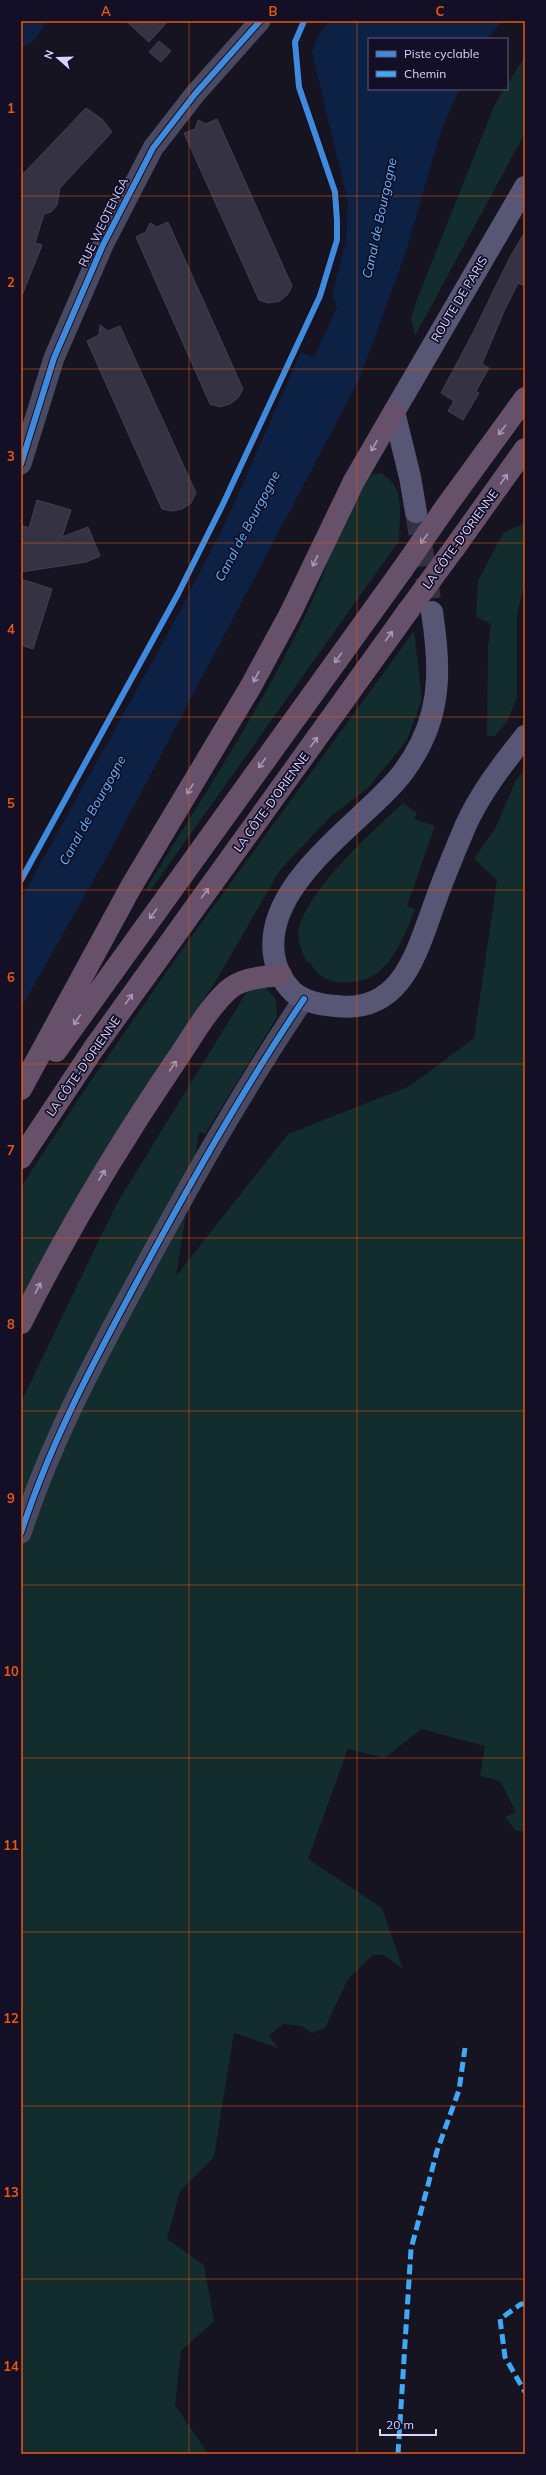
<svg xmlns="http://www.w3.org/2000/svg" width="546" height="2475" font-family="Mulish,sans-serif">
<rect width="100%" height="100%" fill="#161421"/>
<g fill="#132c2d">
<polygon points="525,56 525,133 415,336 411,318 416,302 494,106 504,89 507,89 507,85"/>
<path d="M380,473c27,13 19,42 19,68l-249,350 -4,-2c59,-97 124,-193 170,-297 10,-22 38,-107 55,-117 3,-1 7,-1 9,-2z"/>
<polygon points="525,523 525,582 517,614 517,697 507,722 495,736 487,736 488,647 491,624 476,617 478,581 503,533"/>
<polygon points="414,631 422,699 407,740 369,787 330,817 280,870 216,981 128,1115 21,1304 21,1187 77,1101 181,951"/>
<polygon points="525,769 525,1832 515,1830 505,1817 516,1812 500,1781 480,1776 485,1746 421,1729 385,1758 348,1749 308,1859 382,1908 403,1969 384,1955 373,1955 348,1979 325,2028 312,2033 301,2026 283,2024 269,2036 278,2048 234,2033 214,2157 180,2191 167,2239 204,2265 214,2321 181,2351 175,2405 208,2454 21,2454 21,1402 116,1205 246,993 256,987 266,988 276,999 277,1017 205,1134 199,1132 176,1276 288,1134 410,1086 474,1038 497,880 474,859 496,827 516,780"/>
<path d="M403,803l14,10 -3,6 21,7 -28,80 8,3c-15,37 -29,79 -78,73 -11,-1 -22,-8 -26,-19l-5,-2c-4,-10 -10,-22 -7,-33 11,-41 73,-96 104,-125z"/>
</g>
<polygon fill="#0d2144" points="329,21 502,21 487,39 369,39 369,89 460,89 443,125 404,257 359,380 115,842 21,1008 21,899 166,637 225,524 301,352 314,357 337,307 332,295 346,242 348,203 312,52 318,36"/>
<g fill="none" stroke-linecap="round" stroke-linejoin="round">
<polyline stroke="#0d2144" stroke-width="34" points="21,29 27,21"/>
</g>
<g fill="#343243" stroke="#433f54">
<polygon points="126,21 168,21 149,42"/>
<polygon points="159,41 171,51 161,62 149,52"/>
<polygon points="86,108 102,119 112,132 60,188 57,205 51,212 44,214 35,243 42,245 21,298 21,176"/>
<polygon points="217,119 292,286 288,294 280,301 268,303 259,300 184,133 195,129 198,120 206,124"/>
<polygon points="168,222 243,389 238,398 230,404 220,407 210,404 136,237 146,232 150,223 157,227"/>
<polygon points="525,232 525,286 518,283 504,311 482,364 489,368 476,391 479,393 463,420 448,411 454,401 441,393 474,331 510,257"/>
<polygon points="100,325 108,331 120,326 196,493 191,503 182,509 172,511 162,509 87,341 99,335"/>
<polygon points="37,500 71,510 62,537 88,527 100,556 86,562 21,572 21,525 29,528"/>
<polygon points="21,579 52,589 33,649 21,645"/>
</g>
<g fill="none" stroke-linecap="round" stroke-linejoin="round">
<polyline stroke="#333142" stroke-width="22" stroke-dasharray="22 11" stroke-linecap="butt" points="416,512 432,612"/>
<g stroke="#4a4962" stroke-width="21">
<polyline points="21,464 54,358 103,245 153,148 195,94 260,21"/>
<path d="M21,1533c28,-87 70,-166 113,-246 53,-98 107,-195 170,-288"/>
</g>
<g stroke="#575674" stroke-width="22">
<polyline points="416,512 410,477 394,412 525,187"/>
<path d="M432,612c7,46 10,89 -11,131 -7,14 -16,28 -26,39 -41,46 -131,104 -121,173 2,14 9,27 19,37 12,10 28,13 43,14 65,8 80,-52 98,-101 9,-26 20,-52 31,-78 15,-34 38,-63 60,-91"/>
</g>
<g stroke="#67516a" stroke-width="22">
<polyline points="445,508 525,398"/>
<polyline points="455,547 525,449"/>
<polyline points="56,1051 402,570"/>
<polyline points="21,1089 132,885 251,686 291,612 354,481 394,412"/>
<polyline points="21,1158 94,1048 408,611"/>
<path d="M21,1323c45,-90 97,-177 154,-261 16,-23 31,-51 52,-71 14,-13 35,-14 54,-16"/>
</g>
<g stroke="#67516a" stroke-width="22">
<polyline points="402,570 445,508"/>
<polyline points="408,611 455,547"/>
</g>
<g stroke="#3fa9f5" stroke-width="5" stroke-dasharray="10 5" stroke-linecap="butt">
<polyline points="525,2304 521,2304 500,2319 505,2357 525,2392"/>
<polyline points="398,2454 411,2249 437,2151 459,2090 465,2048"/>
</g>
<g stroke="#130f26" stroke-width="8">
<g id="cycleway">
<polyline points="21,464 54,358 103,245 153,148 195,94 260,21"/>
<polyline points="21,880 178,594 223,504 320,296 337,240 337,221 335,192 299,87 295,42 304,21"/>
<path d="M21,1533c28,-87 70,-166 113,-246 53,-98 107,-195 170,-288"/>
</g>
</g>
<use href="#cycleway" stroke="#408adc" stroke-width="6"/>
</g>
<defs><path id="oneway-shaft" d="M-6 0H5M1.5-3L5.5 0L1.5 3" fill="none" stroke-width="1.6" stroke-linecap="round" stroke-linejoin="round"/></defs>
<g stroke="#a699bc">
<use href="#oneway-shaft" transform="translate(502 430) rotate(126)"/>
<use href="#oneway-shaft" transform="translate(374 446) rotate(120)"/>
<use href="#oneway-shaft" transform="translate(504 479) rotate(-54)"/>
<use href="#oneway-shaft" transform="translate(424 539) rotate(125)"/>
<use href="#oneway-shaft" transform="translate(315 561) rotate(116)"/>
<use href="#oneway-shaft" transform="translate(389 636) rotate(-54)"/>
<use href="#oneway-shaft" transform="translate(338 658) rotate(126)"/>
<use href="#oneway-shaft" transform="translate(256 677) rotate(118)"/>
<use href="#oneway-shaft" transform="translate(314 742) rotate(-54)"/>
<use href="#oneway-shaft" transform="translate(262 763) rotate(126)"/>
<use href="#oneway-shaft" transform="translate(190 789) rotate(121)"/>
<use href="#oneway-shaft" transform="translate(205 893) rotate(-54)"/>
<use href="#oneway-shaft" transform="translate(153 914) rotate(126)"/>
<use href="#oneway-shaft" transform="translate(129 999) rotate(-54)"/>
<use href="#oneway-shaft" transform="translate(77 1020) rotate(124)"/>
<use href="#oneway-shaft" transform="translate(173 1066) rotate(-55)"/>
<use href="#oneway-shaft" transform="translate(102 1175) rotate(-59)"/>
<use href="#oneway-shaft" transform="translate(38 1288) rotate(-63)"/>
</g>
<path fill="none" stroke="#e8590c" stroke-width="1" stroke-opacity="0.55" d="M189,21v2433M357,21v2433M21,196h504M21,369h504M21,543h504M21,717h504M21,890h504M21,1064h504M21,1238h504M21,1411h504M21,1585h504M21,1758h504M21,1932h504M21,2106h504M21,2279h504"/>
<g text-anchor="middle" dominant-baseline="central" stroke-width="3.5" stroke-linejoin="round" paint-order="stroke">
<g font-size="12" fill="#d9d4ff" stroke="#130f26">
<text transform="translate(103 222) rotate(-64)">RUE WEOTENGA</text>
<text transform="translate(459 299) rotate(-59)">ROUTE DE PARIS</text>
<text transform="translate(460 539) rotate(-54)">LA CÔTE-D'ORIENNE</text>
<text transform="translate(271 802) rotate(-54)">LA CÔTE-D'ORIENNE</text>
<text transform="translate(83 1066) rotate(-55)">LA CÔTE-D'ORIENNE</text>
</g>
<g font-size="13" font-style="italic" fill="#62b6ff" stroke="#130f26">
<text transform="translate(379 218) rotate(-78)">Canal de Bourgogne</text>
<text transform="translate(247 526) rotate(-62)">Canal de Bourgogne</text>
<text transform="translate(92 810) rotate(-61)">Canal de Bourgogne</text>
</g>
</g>
<rect width="546" height="2475" fill="none" stroke="#130f26" stroke-width="44"/>
<rect x="368" y="38" width="140" height="52" fill="#130f26" stroke="#625e7d"/>
<rect x="376" y="51" width="20" height="6" fill="#408adc" stroke="#625e7d"/>
<text x="404" y="58" font-size="12" fill="#d9d4ff">Piste cyclable</text>
<rect x="376" y="71" width="20" height="6" fill="#3fa9f5" stroke="#625e7d"/>
<text x="404" y="78" font-size="12" fill="#d9d4ff">Chemin</text>
<g transform="translate(58 58) rotate(290)" stroke="#130f26" stroke-width="3" paint-order="stroke">
<path d="M0-3L7 15L0 10L-7 15Z" fill="#d9d4ff"/>
<text y="-6" font-size="11" font-weight="bold" text-anchor="middle" fill="#d9d4ff">N</text>
</g>
<path d="M380 2429v6h56v-6" fill="none" stroke="#d9d4ff" stroke-width="2"/>
<text x="386" y="2429" font-size="12" fill="#d9d4ff" stroke="#130f26" stroke-width="3" paint-order="stroke">20 m</text>
<rect x="22" y="22" width="502" height="2431" fill="none" stroke="#e8590c" stroke-width="1.5"/>
<g font-size="13" text-anchor="middle" font-weight="bold" fill="#e8590c">
<text x="106" y="16">A</text>
<text x="273" y="16">B</text>
<text x="440" y="16">C</text>
<text x="11" y="113">1</text>
<text x="11" y="287">2</text>
<text x="11" y="461">3</text>
<text x="11" y="634">4</text>
<text x="11" y="808">5</text>
<text x="11" y="982">6</text>
<text x="11" y="1155">7</text>
<text x="11" y="1329">8</text>
<text x="11" y="1503">9</text>
<text x="11" y="1676">10</text>
<text x="11" y="1850">11</text>
<text x="11" y="2023">12</text>
<text x="11" y="2197">13</text>
<text x="11" y="2371">14</text>
</g>
</svg>
